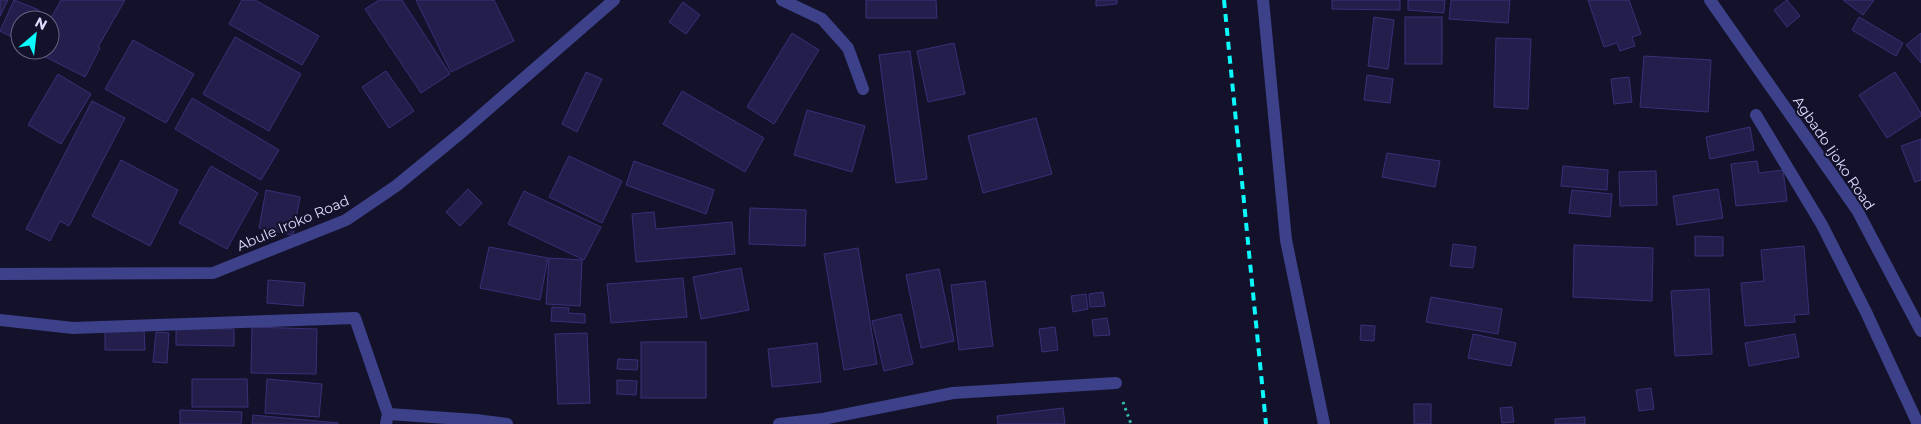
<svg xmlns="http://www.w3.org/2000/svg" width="1921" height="424" font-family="Montserrat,sans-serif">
<rect width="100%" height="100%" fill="#14122b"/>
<g fill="#231e4c" stroke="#383078">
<polygon points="0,0 8,0 0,16"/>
<polygon points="14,0 39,10 35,20 20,20 20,41 0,31"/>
<polygon points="61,0 125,0 98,47 100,48 85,77 40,54 42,50 50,50 50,34 53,28 50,26 50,20"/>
<polygon points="242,0 255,0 319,36 302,65 229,24"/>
<polygon points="379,0 402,0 450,74 421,93 365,9"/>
<polygon points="416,0 494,0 514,41 451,72"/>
<polygon points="866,0 936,0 937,18 866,18"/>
<polygon points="1096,0 1117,0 1117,4 1096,6"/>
<polygon points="1332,0 1400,0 1400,10 1332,9"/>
<polygon points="1408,0 1445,0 1444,13 1408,10"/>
<polygon points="1451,0 1510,0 1508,23 1449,19"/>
<polygon points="1588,0 1629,0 1641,34 1632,37 1635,46 1620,51 1617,43 1604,47"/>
<polygon points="1787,0 1800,16 1787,27 1774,10"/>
<polygon points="1843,0 1874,0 1863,15"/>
<polygon points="683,2 700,15 686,34 669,22"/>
<polygon points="1374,17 1394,20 1388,69 1368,66"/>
<rect x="1405" y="17" width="37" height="47"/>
<polygon points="1859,17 1903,43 1896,56 1852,30"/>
<polygon points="792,33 819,50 774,124 747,107"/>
<polygon points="1921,33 1921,63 1906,45"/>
<polygon points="235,37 301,74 269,131 203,94"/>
<polygon points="1496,38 1531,39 1528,109 1494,107"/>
<polygon points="133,40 194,74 166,123 105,89"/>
<polygon points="954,43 965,94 928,102 917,51"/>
<polygon points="910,51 927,179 896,183 879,55"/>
<polygon points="1644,56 1711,60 1708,112 1640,107"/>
<polygon points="386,71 414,111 389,128 362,87"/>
<polygon points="586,72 602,79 577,132 562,124"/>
<polygon points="1895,72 1921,113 1921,116 1887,138 1859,95"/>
<polygon points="58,74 91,94 61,144 28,125"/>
<polygon points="1367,75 1393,79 1390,103 1364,100"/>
<polygon points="1629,77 1632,102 1614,104 1611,79"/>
<polygon points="682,91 764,138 745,172 663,124"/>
<polygon points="192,98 279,150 261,180 175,129"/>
<polygon points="92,101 125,118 69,226 60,221 50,241 26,229"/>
<polygon points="807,110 865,126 852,172 794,155"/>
<polygon points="1036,118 1052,174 983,193 968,136"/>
<polygon points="1750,127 1754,150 1710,159 1706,137"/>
<polygon points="1921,139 1921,180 1915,182 1901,146"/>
<polygon points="1387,153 1440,161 1435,187 1382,177"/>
<polygon points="569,156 622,181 602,223 549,197"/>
<polygon points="121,160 178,190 150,246 92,216"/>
<polygon points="634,161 714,190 706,214 626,185"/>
<polygon points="1757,161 1759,173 1783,170 1787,201 1736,206 1731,164"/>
<polygon points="211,166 258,193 227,249 179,223"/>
<polygon points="1563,166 1608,170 1607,190 1561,186"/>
<polygon points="1656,171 1657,205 1620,206 1619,172"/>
<polygon points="468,189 482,203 460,226 446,212"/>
<polygon points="1718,189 1723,218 1677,225 1673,196"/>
<polygon points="266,190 300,197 293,235 259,228"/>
<polygon points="1572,190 1612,194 1610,217 1569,213"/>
<polygon points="524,191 601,227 584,260 508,224"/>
<polygon points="750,208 806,210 805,246 749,244"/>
<polygon points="654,212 656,229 732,222 735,254 636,262 632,214"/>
<polygon points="1695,236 1723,237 1723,256 1695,256"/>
<polygon points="1453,244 1476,247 1473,268 1450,266"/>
<polygon points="1574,245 1653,248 1652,301 1573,297"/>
<polygon points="1804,246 1809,314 1794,315 1795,322 1745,326 1741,283 1764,281 1761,250"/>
<polygon points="489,247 548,258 540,300 480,288"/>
<polygon points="858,248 877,364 844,370 824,254"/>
<polygon points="549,258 582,260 580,306 546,304"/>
<polygon points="741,268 749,310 701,319 693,277"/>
<polygon points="939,269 954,341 921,348 906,275"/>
<polygon points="683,278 687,317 611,323 607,284"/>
<polygon points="268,280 305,283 303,306 267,303"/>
<polygon points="985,281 993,346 959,350 951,285"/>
<polygon points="1709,289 1712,354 1675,356 1671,291"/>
<polygon points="1103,292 1105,306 1090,307 1089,294"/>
<polygon points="1086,294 1088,309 1073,312 1071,296"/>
<polygon points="1431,297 1502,309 1498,334 1426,322"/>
<polygon points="552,307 569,308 568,313 585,314 585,323 551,321"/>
<polygon points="901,314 913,364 884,371 872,321"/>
<polygon points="1107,318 1110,335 1094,336 1092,320"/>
<polygon points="1361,325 1375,326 1374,341 1360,340"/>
<polygon points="252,327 317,329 316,374 251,373"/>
<polygon points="1055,327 1058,350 1042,352 1039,329"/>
<polygon points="176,328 234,329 234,346 176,345"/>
<polygon points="144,329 145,350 105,350 105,330"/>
<polygon points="156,332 169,333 167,363 153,362"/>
<polygon points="587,333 590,403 558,404 555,334"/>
<polygon points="1473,334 1516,343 1511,366 1468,358"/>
<polygon points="1795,334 1799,357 1749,366 1745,343"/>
<rect x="641" y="342" width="65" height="56"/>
<polygon points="817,343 821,382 772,387 768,349"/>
<polygon points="618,359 638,360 637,370 617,369"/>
<polygon points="192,379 247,379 248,407 192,407"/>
<polygon points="267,379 322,384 319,417 265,413"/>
<polygon points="617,380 637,381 636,395 617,394"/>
<polygon points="1651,388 1654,409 1639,411 1636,390"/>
<rect x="1414" y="404" width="17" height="20"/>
<polygon points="1512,407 1514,422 1502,423 1500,408"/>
<polygon points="1063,408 1065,424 998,424 997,416"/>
<polygon points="180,410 242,412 241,424 180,424"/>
<polygon points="253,415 338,423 338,424 252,424"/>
<polygon points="1585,417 1585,424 1555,424 1555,419"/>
</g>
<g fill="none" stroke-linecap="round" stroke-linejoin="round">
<polyline stroke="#32bda9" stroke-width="3" stroke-dasharray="2.5 4" stroke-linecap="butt" points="1123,402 1131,424"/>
<g stroke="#3d418a" stroke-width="12">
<polyline points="782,0 822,19 848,48 863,89"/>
<polyline points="1263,0 1286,240 1324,424"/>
<polyline points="1710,0 1857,210 1921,331"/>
<polyline points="1756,115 1822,225 1866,312 1918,424"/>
<polyline points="0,320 73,328 355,318 388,414 386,424"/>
<polyline points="388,414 476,420 507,424"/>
<polyline points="779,424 823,419 953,393 1116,383"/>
</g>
<polyline stroke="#3d418a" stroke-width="12" points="0,274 213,273 346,220 396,186 462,132 614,0"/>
<polyline stroke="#0bf8fc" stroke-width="4" stroke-dasharray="8 6" stroke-linecap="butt" points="1224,0 1266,424"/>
</g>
<g text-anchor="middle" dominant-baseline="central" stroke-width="4.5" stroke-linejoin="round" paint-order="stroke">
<g font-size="14" fill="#dddcff" stroke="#14122b">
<text transform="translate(1834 153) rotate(56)">Agbado Ijoko Road</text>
<text transform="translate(293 223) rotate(-23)">Abule Iroko Road</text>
</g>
</g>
<g transform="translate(35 35) rotate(28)"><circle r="24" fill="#14122b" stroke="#646380"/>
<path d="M0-4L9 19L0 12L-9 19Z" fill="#0bf8fc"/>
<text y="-8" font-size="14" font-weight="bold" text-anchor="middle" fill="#dddcff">N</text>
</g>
</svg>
